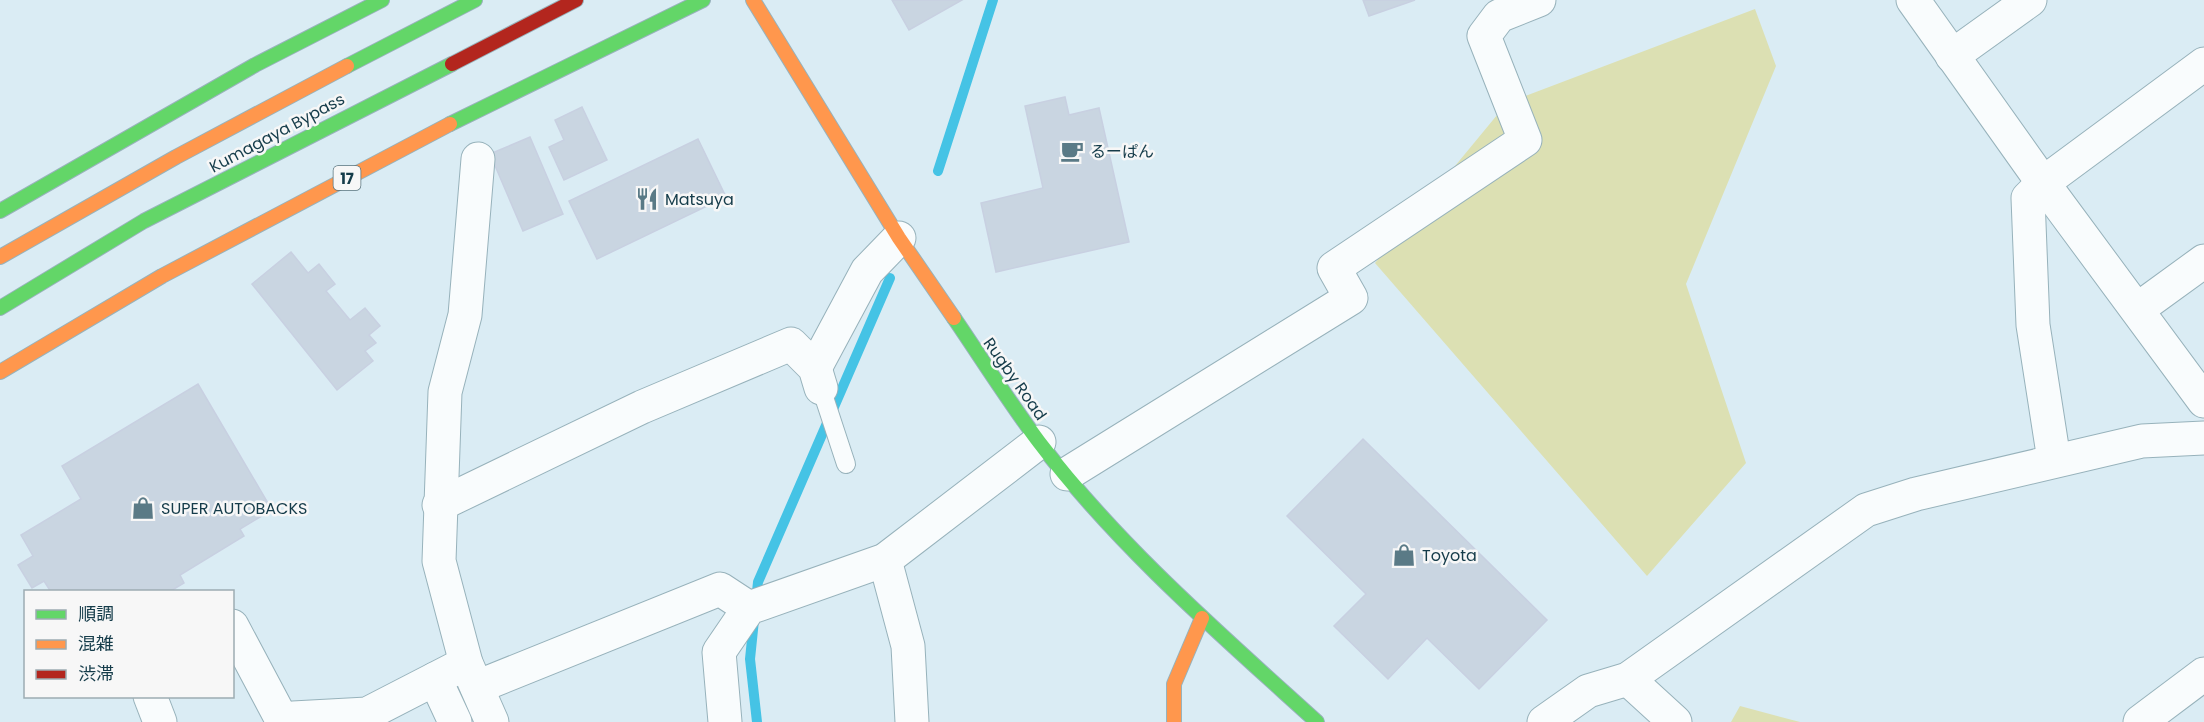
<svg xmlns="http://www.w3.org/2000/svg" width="2204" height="722" font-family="Poppins,'Noto Sans JP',sans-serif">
<rect width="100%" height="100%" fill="#daecf4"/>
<g fill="#dce0b3">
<polygon points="1755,9 1776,66 1686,284 1746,463 1647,576 1375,263 1507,103"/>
<polygon points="1740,706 1800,722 1731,722"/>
</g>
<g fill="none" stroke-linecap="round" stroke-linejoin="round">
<g stroke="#45c3e5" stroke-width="10">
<polyline points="938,171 993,0"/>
<polyline points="756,601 758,582 890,278"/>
<polyline points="754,620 750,659 757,722"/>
</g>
</g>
<g fill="#c9d5e1" stroke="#c8d0e1" stroke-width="1.5">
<polygon points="892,0 962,0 909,30"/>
<polygon points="1363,0 1415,0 1369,16"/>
<polygon points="1065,97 1069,115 1099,108 1129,242 996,272 981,203 1043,188 1025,106"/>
<polygon points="582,107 607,160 564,180 549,147 564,140 555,120"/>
<polygon points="530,137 563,214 523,231 490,154"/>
<polygon points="698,139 726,197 597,259 569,201"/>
<polygon points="291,252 308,273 319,264 335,284 326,291 350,320 365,308 380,326 369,335 376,343 365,351 373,361 337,390 252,284"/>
<polygon points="198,384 272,510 240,529 244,536 180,575 184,583 169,592 51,592 44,581 32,588 18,565 33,556 21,535 81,499 62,466"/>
<polygon points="1363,439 1547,620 1479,689 1427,638 1388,679 1334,626 1366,594 1287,516"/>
</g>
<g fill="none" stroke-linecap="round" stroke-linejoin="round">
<g stroke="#97b2bb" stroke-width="20">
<polyline id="lane" points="821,388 846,464"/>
</g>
<g stroke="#97b2bb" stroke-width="35">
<g id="street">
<polyline points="1913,0 2043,183 2204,401"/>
<polyline points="1952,56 2030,0"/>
<polyline points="478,159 465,315 445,392 439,561 466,663 492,722"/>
<polyline points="2138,309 2204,261"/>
<polyline points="815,368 867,271 899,238"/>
<polyline points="2054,460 2033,325 2028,198 2043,183 2204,64"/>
<polyline points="1067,474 1351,298 1334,268 1525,140 1484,36 1499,16 1539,0"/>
<polyline points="439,505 642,407 791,344 815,368 821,388"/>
<polyline points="885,560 908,646 912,722"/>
<polyline points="232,626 283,722"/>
<polyline points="435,679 455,722"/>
<polyline points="1628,679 1675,722"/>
<polyline points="477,687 720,589 749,608"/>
<polyline points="150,696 160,722"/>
<polyline points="287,722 293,718 367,714 466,663"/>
<polyline points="725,722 719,652 749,608 885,560 1039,442"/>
<polyline points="1544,722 1588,691 1628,679 1866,510 1916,494 2142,441 2204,438"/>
<polyline points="2140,722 2204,674"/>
</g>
</g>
<g stroke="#97b2bb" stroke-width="16">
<g id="fast">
<polyline points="347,66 475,0"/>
<polyline points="450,124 703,0"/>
<polyline points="0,211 255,65 382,0"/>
<polyline points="0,308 144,221 452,64"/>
<path d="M954,318c28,41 55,84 85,124 80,105 181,192 278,280"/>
</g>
</g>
<g stroke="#97b2bb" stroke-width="16">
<g id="slow">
<polyline points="753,0 899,238 954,318"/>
<polyline points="0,257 176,157 347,66"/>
<polyline points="0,372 162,276 450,124"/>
<polyline points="1174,722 1174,684 1202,618"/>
</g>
</g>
<g stroke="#97b2bb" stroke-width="16">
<polyline id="jam" points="452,64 576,0"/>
</g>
<use href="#lane" stroke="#f9fcfd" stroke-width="18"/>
<use href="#street" stroke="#f9fcfd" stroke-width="33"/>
<use href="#fast" stroke="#63d668" stroke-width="14"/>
<use href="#slow" stroke="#ff974d" stroke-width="14"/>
<use href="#jam" stroke="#b3261e" stroke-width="14"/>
</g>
<defs>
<g id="cafe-bare" transform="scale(1.8)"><path d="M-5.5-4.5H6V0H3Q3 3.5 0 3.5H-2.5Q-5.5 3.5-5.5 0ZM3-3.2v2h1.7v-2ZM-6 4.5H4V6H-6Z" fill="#5a7a86" stroke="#f7f7f7" stroke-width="2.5" paint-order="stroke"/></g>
<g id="restaurant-bare" transform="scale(1.8)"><path d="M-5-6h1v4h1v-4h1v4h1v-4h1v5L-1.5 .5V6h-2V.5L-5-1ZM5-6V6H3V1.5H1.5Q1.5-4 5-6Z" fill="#5a7a86" stroke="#f7f7f7" stroke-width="2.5" paint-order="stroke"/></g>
<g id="shop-bare" transform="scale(1.8)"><path d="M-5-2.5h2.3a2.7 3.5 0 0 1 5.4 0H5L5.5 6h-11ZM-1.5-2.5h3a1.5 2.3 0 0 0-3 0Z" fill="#5a7a86" stroke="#f7f7f7" stroke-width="2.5" paint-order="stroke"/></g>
</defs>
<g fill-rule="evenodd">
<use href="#cafe-bare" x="1072" y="151"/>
<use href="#restaurant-bare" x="647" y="199"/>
<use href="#shop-bare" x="143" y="508"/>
<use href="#shop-bare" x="1404" y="555"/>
</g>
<g text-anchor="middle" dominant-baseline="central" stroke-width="5" stroke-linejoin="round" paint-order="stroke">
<rect fill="#f7f7f7" stroke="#59747e" stroke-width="1.5" x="333.5" y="166" width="27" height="24" rx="4.5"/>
<g font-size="15" font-weight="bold" fill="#153c4a">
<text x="347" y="178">17</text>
</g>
<g font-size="16" fill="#153c4a" stroke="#f7f7f7">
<text transform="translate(277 133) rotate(-28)">Kumagaya Bypass</text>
<text transform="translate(1015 379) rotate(55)">Rugby Road</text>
</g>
<g font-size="16" fill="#153c4a" stroke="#f7f7f7" text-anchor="start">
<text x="1090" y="151">るーぱん</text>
<text x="665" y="199">Matsuya</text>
<text x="161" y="508">SUPER AUTOBACKS</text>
<text x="1422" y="555">Toyota</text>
</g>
</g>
<rect x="24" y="590" width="210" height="108" fill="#f7f7f7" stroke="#9dacb2" stroke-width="1.5"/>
<rect x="36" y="610" width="30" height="9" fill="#63d668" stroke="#9dacb2" stroke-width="1.5"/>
<text x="78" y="620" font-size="18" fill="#153c4a">順調</text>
<rect x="36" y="640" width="30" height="9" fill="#ff974d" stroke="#9dacb2" stroke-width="1.5"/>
<text x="78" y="650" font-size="18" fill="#153c4a">混雑</text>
<rect x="36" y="670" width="30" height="9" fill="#b3261e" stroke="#9dacb2" stroke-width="1.5"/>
<text x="78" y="680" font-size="18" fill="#153c4a">渋滞</text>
</svg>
